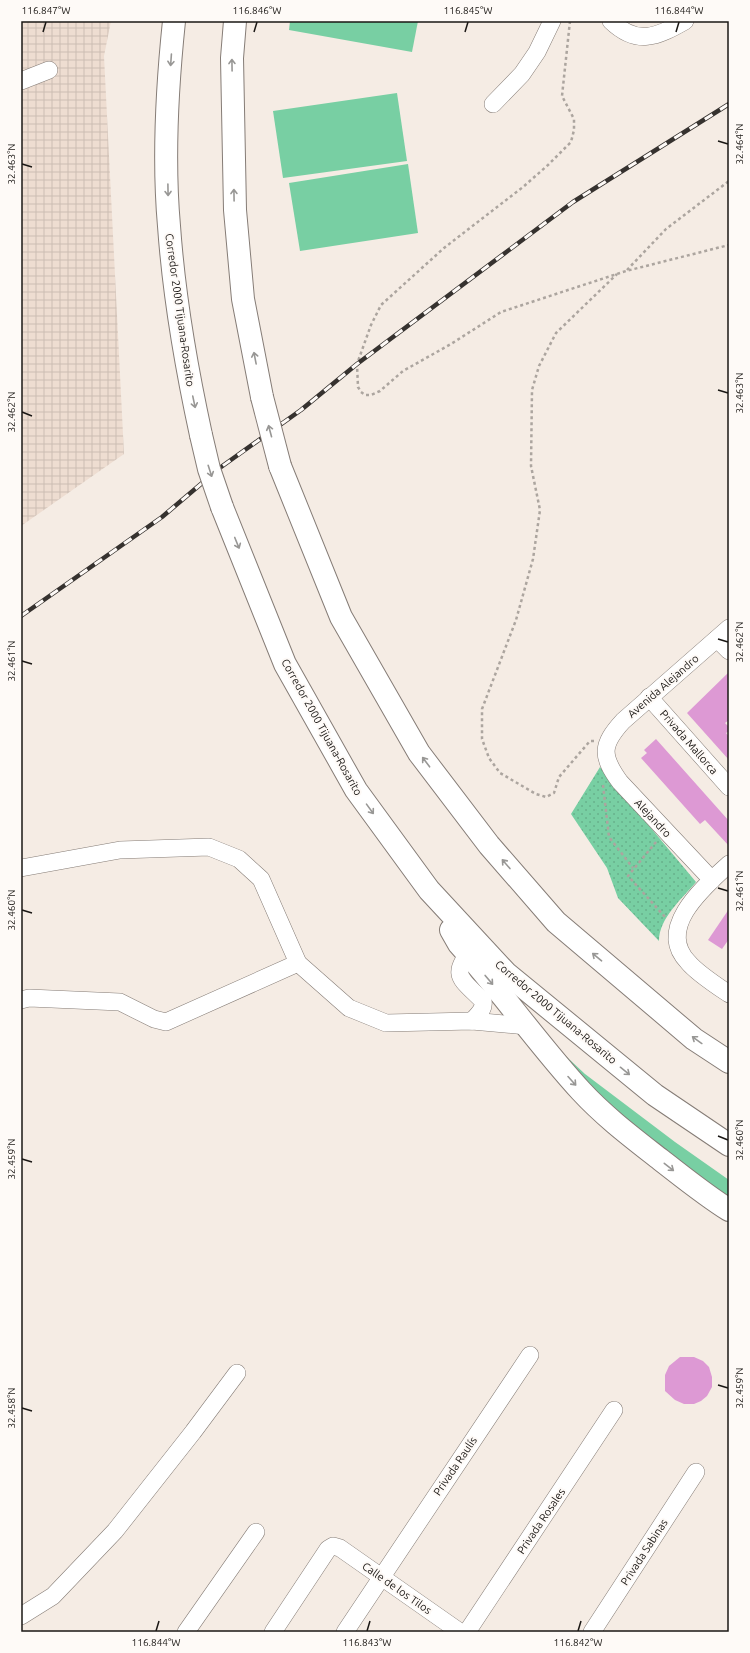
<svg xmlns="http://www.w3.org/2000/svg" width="750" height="1653" font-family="Ubuntu,sans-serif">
<defs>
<pattern id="industrial-grid" width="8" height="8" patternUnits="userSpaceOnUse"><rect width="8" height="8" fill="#eeddd1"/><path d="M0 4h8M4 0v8" fill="none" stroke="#ccbdb3"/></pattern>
<pattern id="park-dots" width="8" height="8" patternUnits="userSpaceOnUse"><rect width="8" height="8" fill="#78cfa3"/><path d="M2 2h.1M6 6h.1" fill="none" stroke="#67b18b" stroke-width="1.8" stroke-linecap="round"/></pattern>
</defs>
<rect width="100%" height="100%" fill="#f5ece4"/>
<polygon fill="url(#industrial-grid)" points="21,21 111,21 104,56 124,454 21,526"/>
<g fill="#78cfa3">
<polygon points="290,21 418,21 412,52 289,30"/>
<polygon points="397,93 407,161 283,178 273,111"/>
<polygon points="408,164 418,233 300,251 289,183"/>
<polygon points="525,1018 585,1074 675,1142 729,1180 729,1198 590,1093"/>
</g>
<path fill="url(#park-dots)" d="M600,767l96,115c-14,17 -37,36 -37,59l-41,-43 -11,-30 -36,-54z"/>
<g fill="#dd99d4">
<polygon points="729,672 729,720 725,723 729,727 729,731 726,733 729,737 729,760 687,713"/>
<polygon points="656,739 729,821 729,846 705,820 700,824 641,758 647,753 644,750"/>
<polygon points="729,909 729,939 722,949 708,940"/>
<polygon points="680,1357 694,1357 703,1361 709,1367 712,1377 712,1387 707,1396 701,1401 694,1404 684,1404 675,1400 665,1391 665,1375 669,1366"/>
</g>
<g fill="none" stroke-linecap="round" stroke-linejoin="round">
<g stroke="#857c76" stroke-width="18">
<g id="minor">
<path d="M611,21c26,25 46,16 74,0"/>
<polyline points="21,81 49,70"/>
<polyline points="493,104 522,74 537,52 552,21"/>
<polyline points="717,639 729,651"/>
<polyline points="649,697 729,787"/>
<path d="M729,864c-24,22 -74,64 -41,98 9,11 29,24 41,32"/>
<polyline points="21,868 120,850 209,847 239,859 261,879 298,963 349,1008 386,1023 472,1021 527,1026"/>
<path d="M712,880l-92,-98c-19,-26 -19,-37 3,-61l106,-93"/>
<polyline points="21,1000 29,998 120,1002 154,1019 166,1022 298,963"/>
<path d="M472,1021c5,-6 13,-11 11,-20 -25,-25 -33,-25 -8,-56"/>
<polyline points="21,1616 53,1596 115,1531 193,1432 237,1373"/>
<polyline points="186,1632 256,1532"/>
<polyline points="273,1632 328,1549 333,1546 340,1548 460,1632"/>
<polyline points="345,1632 530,1355"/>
<polyline points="467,1632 614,1410"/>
<polyline points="592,1632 696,1472"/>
</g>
</g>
<g stroke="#857c76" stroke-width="24">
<g id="highway">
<path d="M174,21c-7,67 -11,138 -5,205 5,71 17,140 32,209"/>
<polyline points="235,21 232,58 235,210 243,299 262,397"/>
<polyline points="280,466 341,617 419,753 489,845 556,922 694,1039 729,1062"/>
<polyline points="222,507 285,664 356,790 429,890 506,973 655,1095 729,1145"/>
<path d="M451,930l8,14c42,47 79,100 122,147 24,26 52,47 80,69 22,17 44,35 68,50"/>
</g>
</g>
<g stroke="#aca59f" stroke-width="2.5" stroke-dasharray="3 3" stroke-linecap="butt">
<polyline points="570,21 562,96 574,119 574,130 571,142 548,165 523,187 444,248 381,305 371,325 357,364 358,387 361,392 365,395 371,395 380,391 403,371 451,344 501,312 626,271 729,245"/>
<polyline points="627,270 666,229 729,181"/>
<polyline points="594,741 590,741 559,777 554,793 546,797 536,794 500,773 489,758 482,739 482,709 516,620 533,559 540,510 531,466 532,390 539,366 556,333 617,274"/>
<polyline points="603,785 609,837 633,868"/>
<polyline points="656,842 628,876 666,918"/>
</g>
<use href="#minor" stroke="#fff" stroke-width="17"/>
<use href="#highway" stroke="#fff" stroke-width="22"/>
<g stroke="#36322f" stroke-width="4.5">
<polyline id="rail" points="21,616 162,517 221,467 301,410 357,364 573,202 729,104"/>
</g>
<use href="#rail" stroke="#fefaf7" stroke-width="3" stroke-dasharray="9" stroke-linecap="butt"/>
<g stroke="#857c76" stroke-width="24" stroke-linecap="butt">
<g id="highway-bridge">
<polyline points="262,397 280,466"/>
<polyline points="201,435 209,469 222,507"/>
</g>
</g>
<use href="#highway-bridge" stroke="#fff" stroke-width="22"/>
</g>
<defs><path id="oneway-shaft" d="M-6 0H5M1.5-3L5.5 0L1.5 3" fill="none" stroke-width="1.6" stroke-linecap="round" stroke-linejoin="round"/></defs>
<g stroke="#989795">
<use href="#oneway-shaft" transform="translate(171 60) rotate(94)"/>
<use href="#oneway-shaft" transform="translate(232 65) rotate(-91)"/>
<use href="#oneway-shaft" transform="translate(168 190) rotate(89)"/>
<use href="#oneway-shaft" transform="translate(234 195) rotate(-91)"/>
<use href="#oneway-shaft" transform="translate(255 358) rotate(-101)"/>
<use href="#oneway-shaft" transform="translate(194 402) rotate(78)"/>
<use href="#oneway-shaft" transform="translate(270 431) rotate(-105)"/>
<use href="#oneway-shaft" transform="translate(210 471) rotate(72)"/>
<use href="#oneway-shaft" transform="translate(237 543) rotate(68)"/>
<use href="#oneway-shaft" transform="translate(426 762) rotate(-127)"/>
<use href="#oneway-shaft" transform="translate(370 809) rotate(54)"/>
<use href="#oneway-shaft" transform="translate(506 864) rotate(-131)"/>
<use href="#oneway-shaft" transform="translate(597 957) rotate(-140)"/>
<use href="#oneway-shaft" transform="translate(489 980) rotate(50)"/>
<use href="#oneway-shaft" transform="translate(697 1040) rotate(-144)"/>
<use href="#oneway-shaft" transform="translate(625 1071) rotate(39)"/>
<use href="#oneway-shaft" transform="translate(572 1081) rotate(48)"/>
<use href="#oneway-shaft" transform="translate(669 1167) rotate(38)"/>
</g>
<path fill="none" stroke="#1a1714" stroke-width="1.5" d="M43,32l3,-10M254,32l3,-10M465,32l3,-10M676,32l3,-10M718,141l10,3M22,164l10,3M718,390l10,3M22,412l10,4M718,639l10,3M22,661l10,3M718,888l10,3M22,910l10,3M718,1136l10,4M22,1159l10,3M718,1385l10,3M22,1408l10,3M156,1631l3,-10M367,1631l3,-10M578,1631l3,-10"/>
<g text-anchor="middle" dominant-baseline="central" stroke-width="4" stroke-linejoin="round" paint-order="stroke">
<g font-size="11" fill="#1a1714" stroke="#fefaf7">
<text transform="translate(180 310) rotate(82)">Corredor 2000 Tijuana-Rosarito</text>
<text transform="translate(663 686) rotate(-41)">Avenida Alejandro</text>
<text transform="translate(322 727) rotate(61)">Corredor 2000 Tijuana-Rosarito</text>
<text transform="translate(689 742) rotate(49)">Privada Mallorca</text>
<text transform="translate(653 818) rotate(47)">Alejandro</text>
<text transform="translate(556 1012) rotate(40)">Corredor 2000 Tijuana-Rosarito</text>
<text transform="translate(455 1466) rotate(-56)">Privada Raulís</text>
<text transform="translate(541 1521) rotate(-56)">Privada Rosales</text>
<text transform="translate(644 1552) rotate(-57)">Privada Sabinas</text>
<text transform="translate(397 1588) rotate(35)">Calle de los Tilos</text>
</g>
</g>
<rect width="750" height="1653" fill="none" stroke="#fefaf7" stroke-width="44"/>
<rect x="22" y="22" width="706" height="1609" fill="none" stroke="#1a1714" stroke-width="1.5"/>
<g font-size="10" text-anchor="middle" fill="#1a1714">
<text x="46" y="14">116.847°W</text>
<text x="257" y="14">116.846°W</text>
<text x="468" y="14">116.845°W</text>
<text x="679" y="14">116.844°W</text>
<text transform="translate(739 144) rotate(-90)" y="4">32.464°N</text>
<text transform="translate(11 164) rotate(-90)" y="4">32.463°N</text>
<text transform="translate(739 393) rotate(-90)" y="4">32.463°N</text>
<text transform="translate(11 412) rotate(-90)" y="4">32.462°N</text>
<text transform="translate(739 642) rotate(-90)" y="4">32.462°N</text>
<text transform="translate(11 661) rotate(-90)" y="4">32.461°N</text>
<text transform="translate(739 891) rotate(-90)" y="4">32.461°N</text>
<text transform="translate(11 910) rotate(-90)" y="4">32.460°N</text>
<text transform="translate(739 1140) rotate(-90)" y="4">32.460°N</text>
<text transform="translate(11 1159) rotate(-90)" y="4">32.459°N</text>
<text transform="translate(739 1388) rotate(-90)" y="4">32.459°N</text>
<text transform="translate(11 1408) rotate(-90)" y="4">32.458°N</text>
<text x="156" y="1646">116.844°W</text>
<text x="367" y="1646">116.843°W</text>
<text x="578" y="1646">116.842°W</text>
</g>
</svg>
